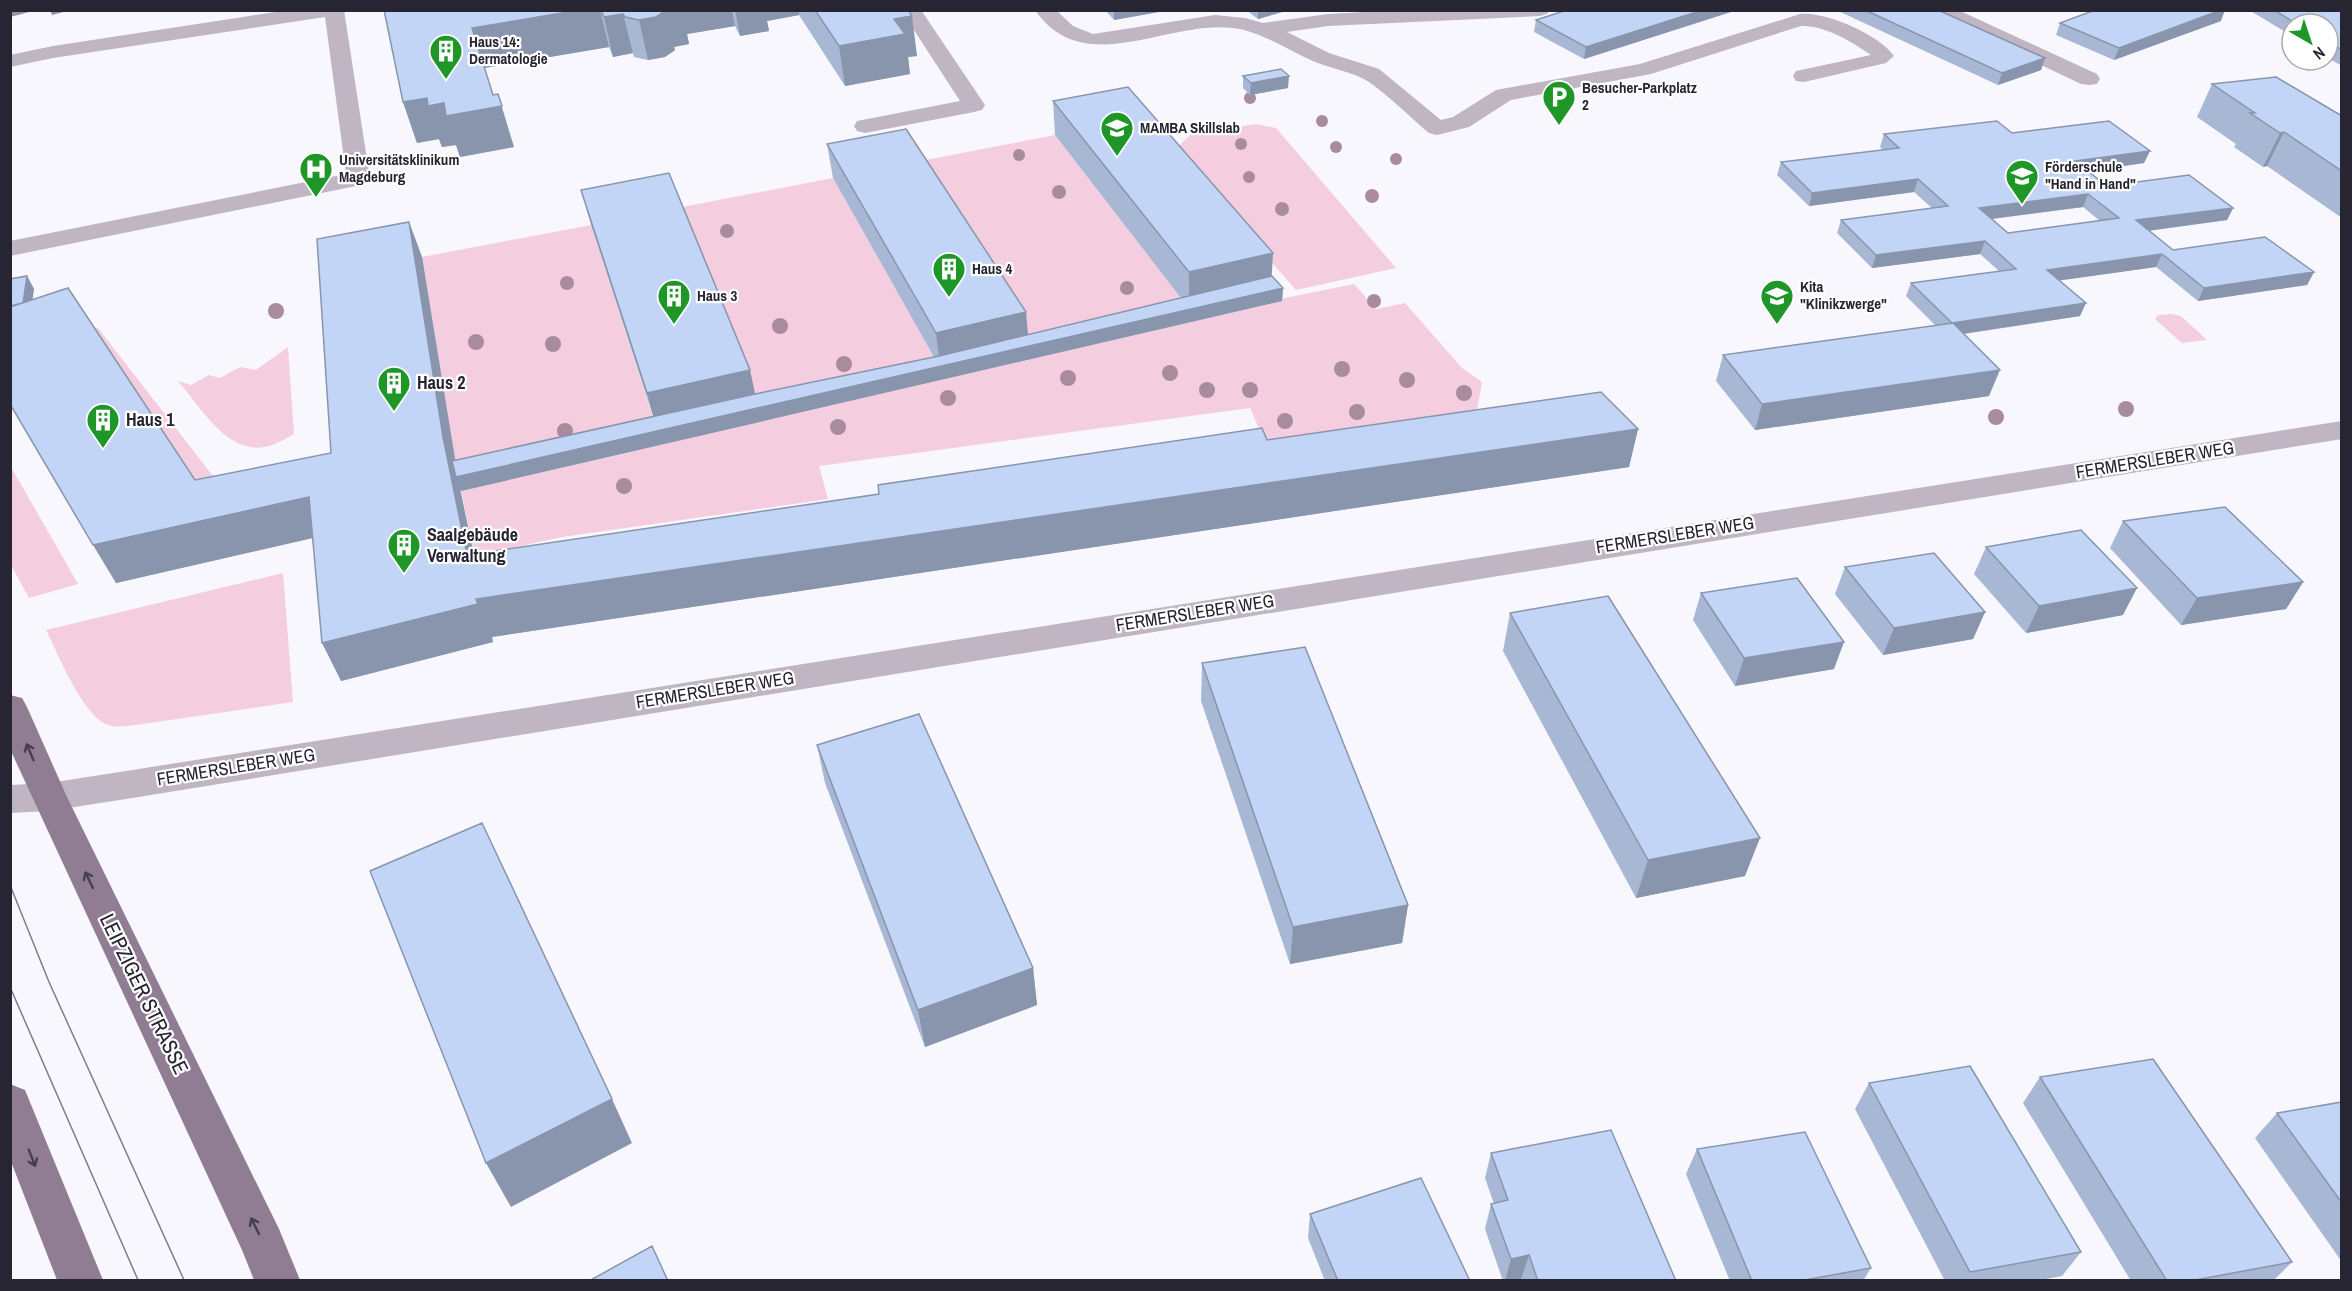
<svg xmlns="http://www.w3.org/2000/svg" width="2352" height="1291" viewBox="0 0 2352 1291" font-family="'Archivo Narrow',sans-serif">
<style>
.green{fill:#f4cdde}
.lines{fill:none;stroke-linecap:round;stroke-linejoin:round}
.minor{fill:#c0b5c2;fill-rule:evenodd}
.major{fill:#907d94;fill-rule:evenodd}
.tram{stroke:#7f7d88;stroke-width:1.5}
.tree{fill:#a88c9d}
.wall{fill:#a7b7d4;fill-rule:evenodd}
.shaded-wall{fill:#8895ac}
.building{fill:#c2d5f6;stroke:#8895ac;stroke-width:1.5;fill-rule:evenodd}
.oneway{stroke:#463f4f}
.labels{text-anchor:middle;stroke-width:4.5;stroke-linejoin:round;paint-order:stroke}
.far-poi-label{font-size:15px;font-weight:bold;fill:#272532;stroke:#fff;text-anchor:start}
.poi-label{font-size:18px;font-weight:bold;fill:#272532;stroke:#fff;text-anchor:start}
.street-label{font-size:18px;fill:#272532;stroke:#fff}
.near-street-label{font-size:21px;fill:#272532;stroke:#fff}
</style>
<rect width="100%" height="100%" fill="#f8f7fe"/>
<!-- green -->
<path class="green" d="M1256,124L1276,128L1396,268L1296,290L1174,151L1190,135Z
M1055,135L1189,308L1029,348L910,163Z
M833,178L941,369L758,407L677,208Z
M591,225L657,430L457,474L422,257Z
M1354,284L1376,309L1405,303L1462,368L1482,382L1476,415L1267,446L1250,408L819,466L828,499L562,537L475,556L461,491L1282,301L1280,299Z
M2171,314L2181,316L2207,340L2182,343L2155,319L2158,315Z
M87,324L98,328L213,476L245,483L214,518Z
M288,347L294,434C287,438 280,442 272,445C229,460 202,408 178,381L191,385L209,375L220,378L240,367L256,370Z
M10,467H11L78,584L29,598L11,565Z
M283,573L293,702L136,725C127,726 117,728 108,725C83,716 58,654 46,630Z"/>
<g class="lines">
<!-- minor -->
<path class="minor" d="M288,10H344L370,179L366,184L10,256V241L346,174L325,17L53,58L10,67V55L53,46Z
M901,10H921L985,105L982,110L974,112L865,133L857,131L854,126L857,121L960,101Z
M1035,10H1056L1073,26L1093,34L1215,15L1245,18L1263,23L1328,14L1402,10H1550L1547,14L1540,16L1328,26L1287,32L1329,53L1379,69L1441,120L1453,117L1496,90L1640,64L1800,14C1825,11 1880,35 1894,56L1886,63L1804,82L1796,81L1793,76L1796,71L1871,55C1853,42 1824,25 1801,26L1651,74L1511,100L1469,127L1437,135L1429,133C1412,119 1380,87 1362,78C1347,71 1330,68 1315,62C1291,52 1270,37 1244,30C1175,13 1086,84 1035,10Z
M1931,10H1958L2097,74L2100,79L2097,84L2089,85L2081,84L1934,14Z
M2342,421V439L126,799L49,811L10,813V785L49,783L126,771Z"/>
<!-- major -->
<path class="major" d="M10,695L22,698L27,707L67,797L279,1229L300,1280H254L242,1250L10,749Z
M10,1084L25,1090L103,1280H57L10,1159Z"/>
<!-- tram -->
<path class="tram" d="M10,885L49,982L184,1280
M10,987L138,1280"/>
</g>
<!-- trees -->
<g class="tree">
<circle cx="1250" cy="98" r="6"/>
<circle cx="1322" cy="121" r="6"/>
<circle cx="1241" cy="144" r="6"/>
<circle cx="1336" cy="147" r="6"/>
<circle cx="1019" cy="155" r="6"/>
<circle cx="1396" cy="159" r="6"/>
<circle cx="1249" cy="177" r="6"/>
<circle cx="1059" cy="192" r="7"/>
<circle cx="1372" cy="196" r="7"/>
<circle cx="1282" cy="209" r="7"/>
<circle cx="727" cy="231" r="7"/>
<circle cx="567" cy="283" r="7"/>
<circle cx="1127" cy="288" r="7"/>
<circle cx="1374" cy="301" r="7"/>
<circle cx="276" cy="311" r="8"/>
<circle cx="780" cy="326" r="8"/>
<circle cx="476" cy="342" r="8"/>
<circle cx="553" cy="344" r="8"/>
<circle cx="844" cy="364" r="8"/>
<circle cx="1342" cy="369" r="8"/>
<circle cx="1170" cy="373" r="8"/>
<circle cx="1068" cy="378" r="8"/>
<circle cx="1407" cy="380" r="8"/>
<circle cx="1207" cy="390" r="8"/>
<circle cx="1250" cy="390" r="8"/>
<circle cx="1464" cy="393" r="8"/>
<circle cx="948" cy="398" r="8"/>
<circle cx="2126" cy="409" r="8"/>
<circle cx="1357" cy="412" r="8"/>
<circle cx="1996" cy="417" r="8"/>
<circle cx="1285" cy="421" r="8"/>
<circle cx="838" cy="427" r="8"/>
<circle cx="565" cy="431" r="8"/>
<circle cx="624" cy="486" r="8"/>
</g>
<!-- wall -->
<path class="wall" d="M384,10H908L917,56L908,57L910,74L845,86L799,15L767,21L769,31L740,36L735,26L687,34L689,44L674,47L675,50L665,57L648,60L634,57L633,53L613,57L609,47L485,68L493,95L514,147L460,157L456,145L442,147L439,139L417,143L403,102Z
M1105,10H1170L1114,20Z
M1246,10H1289L1258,19Z
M1567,10H1737L1584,59L1534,32L1536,20Z
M1836,10H1938L2045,58L2041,70L1998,85Z
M2249,10H2342V66L2328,58V24H2292V36Z
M2221,21L2114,60L2056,35L2060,23Z
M1243,76L1288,88L1250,95L1243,88Z
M2212,84L2342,116V218L2267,166L2263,167L2234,147L2236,144L2197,117Z
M1053,101L1272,276L1283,288L1282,301L461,491L460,489L474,554L1267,440L1638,429L1629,467L492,637L493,642L341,681L312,538L116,583L10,279L27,276L34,289L32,300L195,480L331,453L409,222L422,257L455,460L653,416L591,225L581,190L755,394L934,357L833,178L827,144L1028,335L1181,298L1055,135Z
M2012,133L2144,163L2088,171L2107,186L2233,208L2227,220L2149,231L2173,250L2314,272L2307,285L2198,301L2156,267L2060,280L2080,316L1964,334L1989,396L1755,430L1716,381L1723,355L1936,326L1906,296L1911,283L1999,271L1980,254L1872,268L1837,233L1841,220L1932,208L1914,192L1809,206L1777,175L1781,162L1883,150L1880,147L1884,134ZM2083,207L2100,221L2008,233L1992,219Z
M2123,521L2303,582L2286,609L2181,625L2110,548Z
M1986,547L2123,615L2026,633L1974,574Z
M1845,567L1985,612L1973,639L1883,655L1835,594Z
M1701,593L1834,669L1735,686L1693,620Z
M1510,613L1745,876L1636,898L1503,651Z
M1202,663L1408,905L1402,943L1290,964L1201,701Z
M817,745L1033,968L1037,1005L925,1047L825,783Z
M2040,1077L2292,1262L2273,1281H2131L2023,1103Z
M1869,1083L2081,1252L2062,1276L2036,1281H1945L1855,1109Z
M2342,1102V1262L2255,1138L2277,1113Z
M1697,1149L1871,1268L1863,1281H1730L1686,1174Z
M1491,1153L1676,1281H1522L1521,1279L1516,1281H1503L1485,1229L1491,1204H1494L1485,1178Z
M1310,1214L1470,1281H1325L1308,1238Z"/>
<!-- shaded-wall -->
<path class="shaded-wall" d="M10,10H37L10,17Z
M50,10H71L52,15Z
M580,10H600L609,47L484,68L472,28Z
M665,10H732L735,26L687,34L689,44L674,47L675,50L665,57L648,60L639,20Z
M735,10H799V15L767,21L769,31L740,36Z
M1114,10H1170L1114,20Z
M1258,10H1289L1258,19Z
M1703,10H1737L1584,59L1586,47Z
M2221,10H2225L2221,21L2114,60L2119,48Z
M623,14L633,53L613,57L604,17Z
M912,16L917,56L908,57L910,74L845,86L839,46L894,19Z
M2045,58L2041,70L1998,85L2002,73Z
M1289,76L1288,88L1250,95L1251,83Z
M498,94L514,147L460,157L456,145L442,147L439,139L417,143L403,102L427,98L444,103Z
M2284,132L2267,166L2263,167L2280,133Z
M2150,151L2144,163L2070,174L2075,161Z
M1918,179L1914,192L1809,206L1812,193Z
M2088,194L2083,207L1975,221L1979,208Z
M2233,208L2227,220L2130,233L2136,220Z
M409,222L422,257L458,477L940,366L936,333L1026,312L1029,346L1283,288L1282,301L461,491L460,489L482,593L467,555L443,437Z
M1985,241L1980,254L1872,268L1876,255Z
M1273,253L1271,289L1189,308V272Z
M2162,254L2156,267L2042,283L2047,270Z
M2314,272L2307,285L2198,301L2204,288Z
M27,276L34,289L30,317L10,321Z
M2086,303L2080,316L1947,336L1952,323Z
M750,370L758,407L657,430L647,393Z
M2000,370L1989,396L1755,430L1762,404Z
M1638,429L1629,467L492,637L493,642L341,681L322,643L476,599Z
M309,497L326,535L116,583L93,545Z
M2303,582L2286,609L2181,625L2197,598Z
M2137,588L2123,615L2026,633L2039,606Z
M1985,612L1973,639L1883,655L1894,628Z
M1844,642L1834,669L1735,686L1744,658Z
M1760,838L1745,876L1636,898L1648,860Z
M1408,905L1402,943L1290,964L1293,927Z
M1033,968L1037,1005L925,1047L918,1010Z
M612,1099L632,1143L511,1207L486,1163Z
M1529,1255L1521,1279L1516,1281H1505L1511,1259Z"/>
<!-- building -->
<path class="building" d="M384,10H580L472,28L493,95L498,94L502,106L446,116L444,103L428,106L427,98L403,102Z
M601,10H666L656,17L639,20L625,17L623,14L604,17Z
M815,10H908L912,16L894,19L905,34L839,46Z
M1567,10H1703L1586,47L1536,20Z
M1865,10H1938L2045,58L2002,73Z
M2095,10H2221L2119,48L2060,23Z
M2274,10H2342V50L2328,42V24H2297Z
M1281,69L1289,76L1251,83L1243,76Z
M2276,77L2342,116V171L2284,132L2280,133L2250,113H2255L2212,84Z
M1128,87L1273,253L1189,272L1053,101Z
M1997,121L2012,133L2109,121L2150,151L2075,161L2107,186L2189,175L2233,208L2136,220L2173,250L2265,237L2314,272L2204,288L2162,254L2047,270L2086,303L1952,323L1911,283L2016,269L1985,241L1876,255L1841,220L1948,206L1918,179L1812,193L1781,162L1899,148L1884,134ZM2088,194L2119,218L2008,233L1979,208Z
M906,129L1026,312L936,333L827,144Z
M669,173L750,370L647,393L581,190Z
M409,222L443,437L467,555L879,494L878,485L1262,428L1267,440L1601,392L1638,429L476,599L478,604L322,643L309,497L93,545L10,404V307L68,288L195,480L331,453L317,239Z
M27,276L23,303L10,306V279Z
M1272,276L1283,288L456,477L452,461L755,394L939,356Z
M1953,323L2000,370L1762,404L1723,355Z
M2225,507L2303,582L2197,598L2123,521Z
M2081,530L2137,588L2039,606L1986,547Z
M1934,553L1985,612L1894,628L1845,567Z
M1797,578L1844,642L1744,658L1701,593Z
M1608,596L1760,838L1648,860L1510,613Z
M1305,647L1408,905L1293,927L1202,663Z
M919,714L1033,968L918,1010L817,745Z
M482,823L612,1099L486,1163L370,871Z
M2153,1059L2292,1262L2190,1281H2167L2040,1077Z
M1970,1066L2081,1252L1970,1272L1869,1083Z
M2342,1102V1203L2277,1113Z
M1611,1130L1676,1281H1538L1529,1255L1511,1259L1491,1204L1508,1200L1491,1153Z
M1805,1132L1871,1268L1799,1281H1752L1697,1149Z
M1421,1178L1470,1281H1338L1310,1214Z
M652,1246L668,1281H589Z"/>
<!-- one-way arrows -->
<defs><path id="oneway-shaft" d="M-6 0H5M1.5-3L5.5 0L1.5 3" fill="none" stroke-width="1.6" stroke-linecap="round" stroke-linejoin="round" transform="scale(1.5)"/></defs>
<g class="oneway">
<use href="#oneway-shaft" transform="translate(30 752) rotate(-113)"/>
<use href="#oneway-shaft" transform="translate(89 880) rotate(-116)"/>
<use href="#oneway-shaft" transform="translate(32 1158) rotate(69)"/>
<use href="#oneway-shaft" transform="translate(255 1226) rotate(-116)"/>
</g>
<!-- icons -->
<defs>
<symbol id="building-pin" viewBox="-11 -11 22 30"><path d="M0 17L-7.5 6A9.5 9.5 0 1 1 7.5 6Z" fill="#1e9728" stroke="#fff"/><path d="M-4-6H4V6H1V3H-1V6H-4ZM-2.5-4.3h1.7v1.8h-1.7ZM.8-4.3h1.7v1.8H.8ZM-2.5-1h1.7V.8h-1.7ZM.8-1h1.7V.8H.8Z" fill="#fff"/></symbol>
<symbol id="parking-pin" viewBox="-11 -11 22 30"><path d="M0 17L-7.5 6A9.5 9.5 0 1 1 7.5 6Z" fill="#1e9728" stroke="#fff"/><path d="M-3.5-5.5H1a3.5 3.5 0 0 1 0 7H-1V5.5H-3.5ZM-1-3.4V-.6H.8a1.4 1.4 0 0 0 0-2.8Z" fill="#fff"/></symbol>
<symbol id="university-pin" viewBox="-11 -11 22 30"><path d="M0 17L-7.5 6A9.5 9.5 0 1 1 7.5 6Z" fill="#1e9728" stroke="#fff"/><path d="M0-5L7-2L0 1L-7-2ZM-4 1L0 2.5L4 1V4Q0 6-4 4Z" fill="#fff"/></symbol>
<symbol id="hospital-pin" viewBox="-11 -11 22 30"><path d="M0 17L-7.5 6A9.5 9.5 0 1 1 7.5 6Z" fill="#1e9728" stroke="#fff"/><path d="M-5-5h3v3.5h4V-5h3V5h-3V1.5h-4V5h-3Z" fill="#fff"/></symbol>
<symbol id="school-pin" viewBox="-11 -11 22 30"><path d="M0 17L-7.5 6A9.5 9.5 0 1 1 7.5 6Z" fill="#1e9728" stroke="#fff"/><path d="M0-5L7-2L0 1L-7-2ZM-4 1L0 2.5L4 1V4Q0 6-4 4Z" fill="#fff"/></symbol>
</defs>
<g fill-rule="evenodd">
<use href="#building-pin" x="427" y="32" width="38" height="52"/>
<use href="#parking-pin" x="1540" y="78" width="38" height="52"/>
<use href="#university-pin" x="1098" y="109" width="38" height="52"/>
<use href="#hospital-pin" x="297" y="150" width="38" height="52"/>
<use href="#school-pin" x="2003" y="157" width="38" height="52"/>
<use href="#building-pin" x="930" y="250" width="38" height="52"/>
<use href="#building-pin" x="655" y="277" width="38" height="52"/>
<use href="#school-pin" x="1758" y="277" width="38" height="52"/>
<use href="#building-pin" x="375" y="364" width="38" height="52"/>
<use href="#building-pin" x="84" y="401" width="38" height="52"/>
<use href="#building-pin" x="385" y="526" width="38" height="52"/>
</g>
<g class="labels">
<!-- far-poi labels -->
<g class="far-poi-label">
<text x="469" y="47">Haus 14:<tspan x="469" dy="17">Dermatologie</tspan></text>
<text x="1582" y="93">Besucher-Parkplatz<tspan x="1582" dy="17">2</tspan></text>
<text x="1140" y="133">MAMBA Skillslab</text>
<text x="339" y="165">Universitätsklinikum<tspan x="339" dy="17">Magdeburg</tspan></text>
<text x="2045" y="172">Förderschule<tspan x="2045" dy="17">"Hand in Hand"</tspan></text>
<text x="972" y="274">Haus 4</text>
<text x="1800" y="292">Kita<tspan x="1800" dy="17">"Klinikzwerge"</tspan></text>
<text x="697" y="301">Haus 3</text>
</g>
<!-- poi labels -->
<g class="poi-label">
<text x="417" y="389">Haus 2</text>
<text x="126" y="426">Haus 1</text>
<text x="427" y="541">Saalgebäude<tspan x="427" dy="21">Verwaltung</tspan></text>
</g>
<!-- street labels -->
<g class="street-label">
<text transform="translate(2155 460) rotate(-9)" y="6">FERMERSLEBER WEG</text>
<text transform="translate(1675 535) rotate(-9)" y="6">FERMERSLEBER WEG</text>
<text transform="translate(1195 613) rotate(-9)" y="6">FERMERSLEBER WEG</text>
<text transform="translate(715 690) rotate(-9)" y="6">FERMERSLEBER WEG</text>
<text transform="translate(236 767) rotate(-9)" y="6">FERMERSLEBER WEG</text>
</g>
<!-- near-street labels -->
<g class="near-street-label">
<text transform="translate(144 994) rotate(64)" y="7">LEIPZIGER STRASSE</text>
</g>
</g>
<!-- border -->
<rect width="2352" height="1291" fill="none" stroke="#272532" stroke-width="24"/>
<!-- north arrow -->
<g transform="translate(2310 42) rotate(141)"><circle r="28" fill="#ffffff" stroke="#a9a8ad" stroke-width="1.5"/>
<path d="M0-4.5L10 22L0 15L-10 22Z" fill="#1e9728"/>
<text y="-9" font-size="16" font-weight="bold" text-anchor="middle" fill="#272532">N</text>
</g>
</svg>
